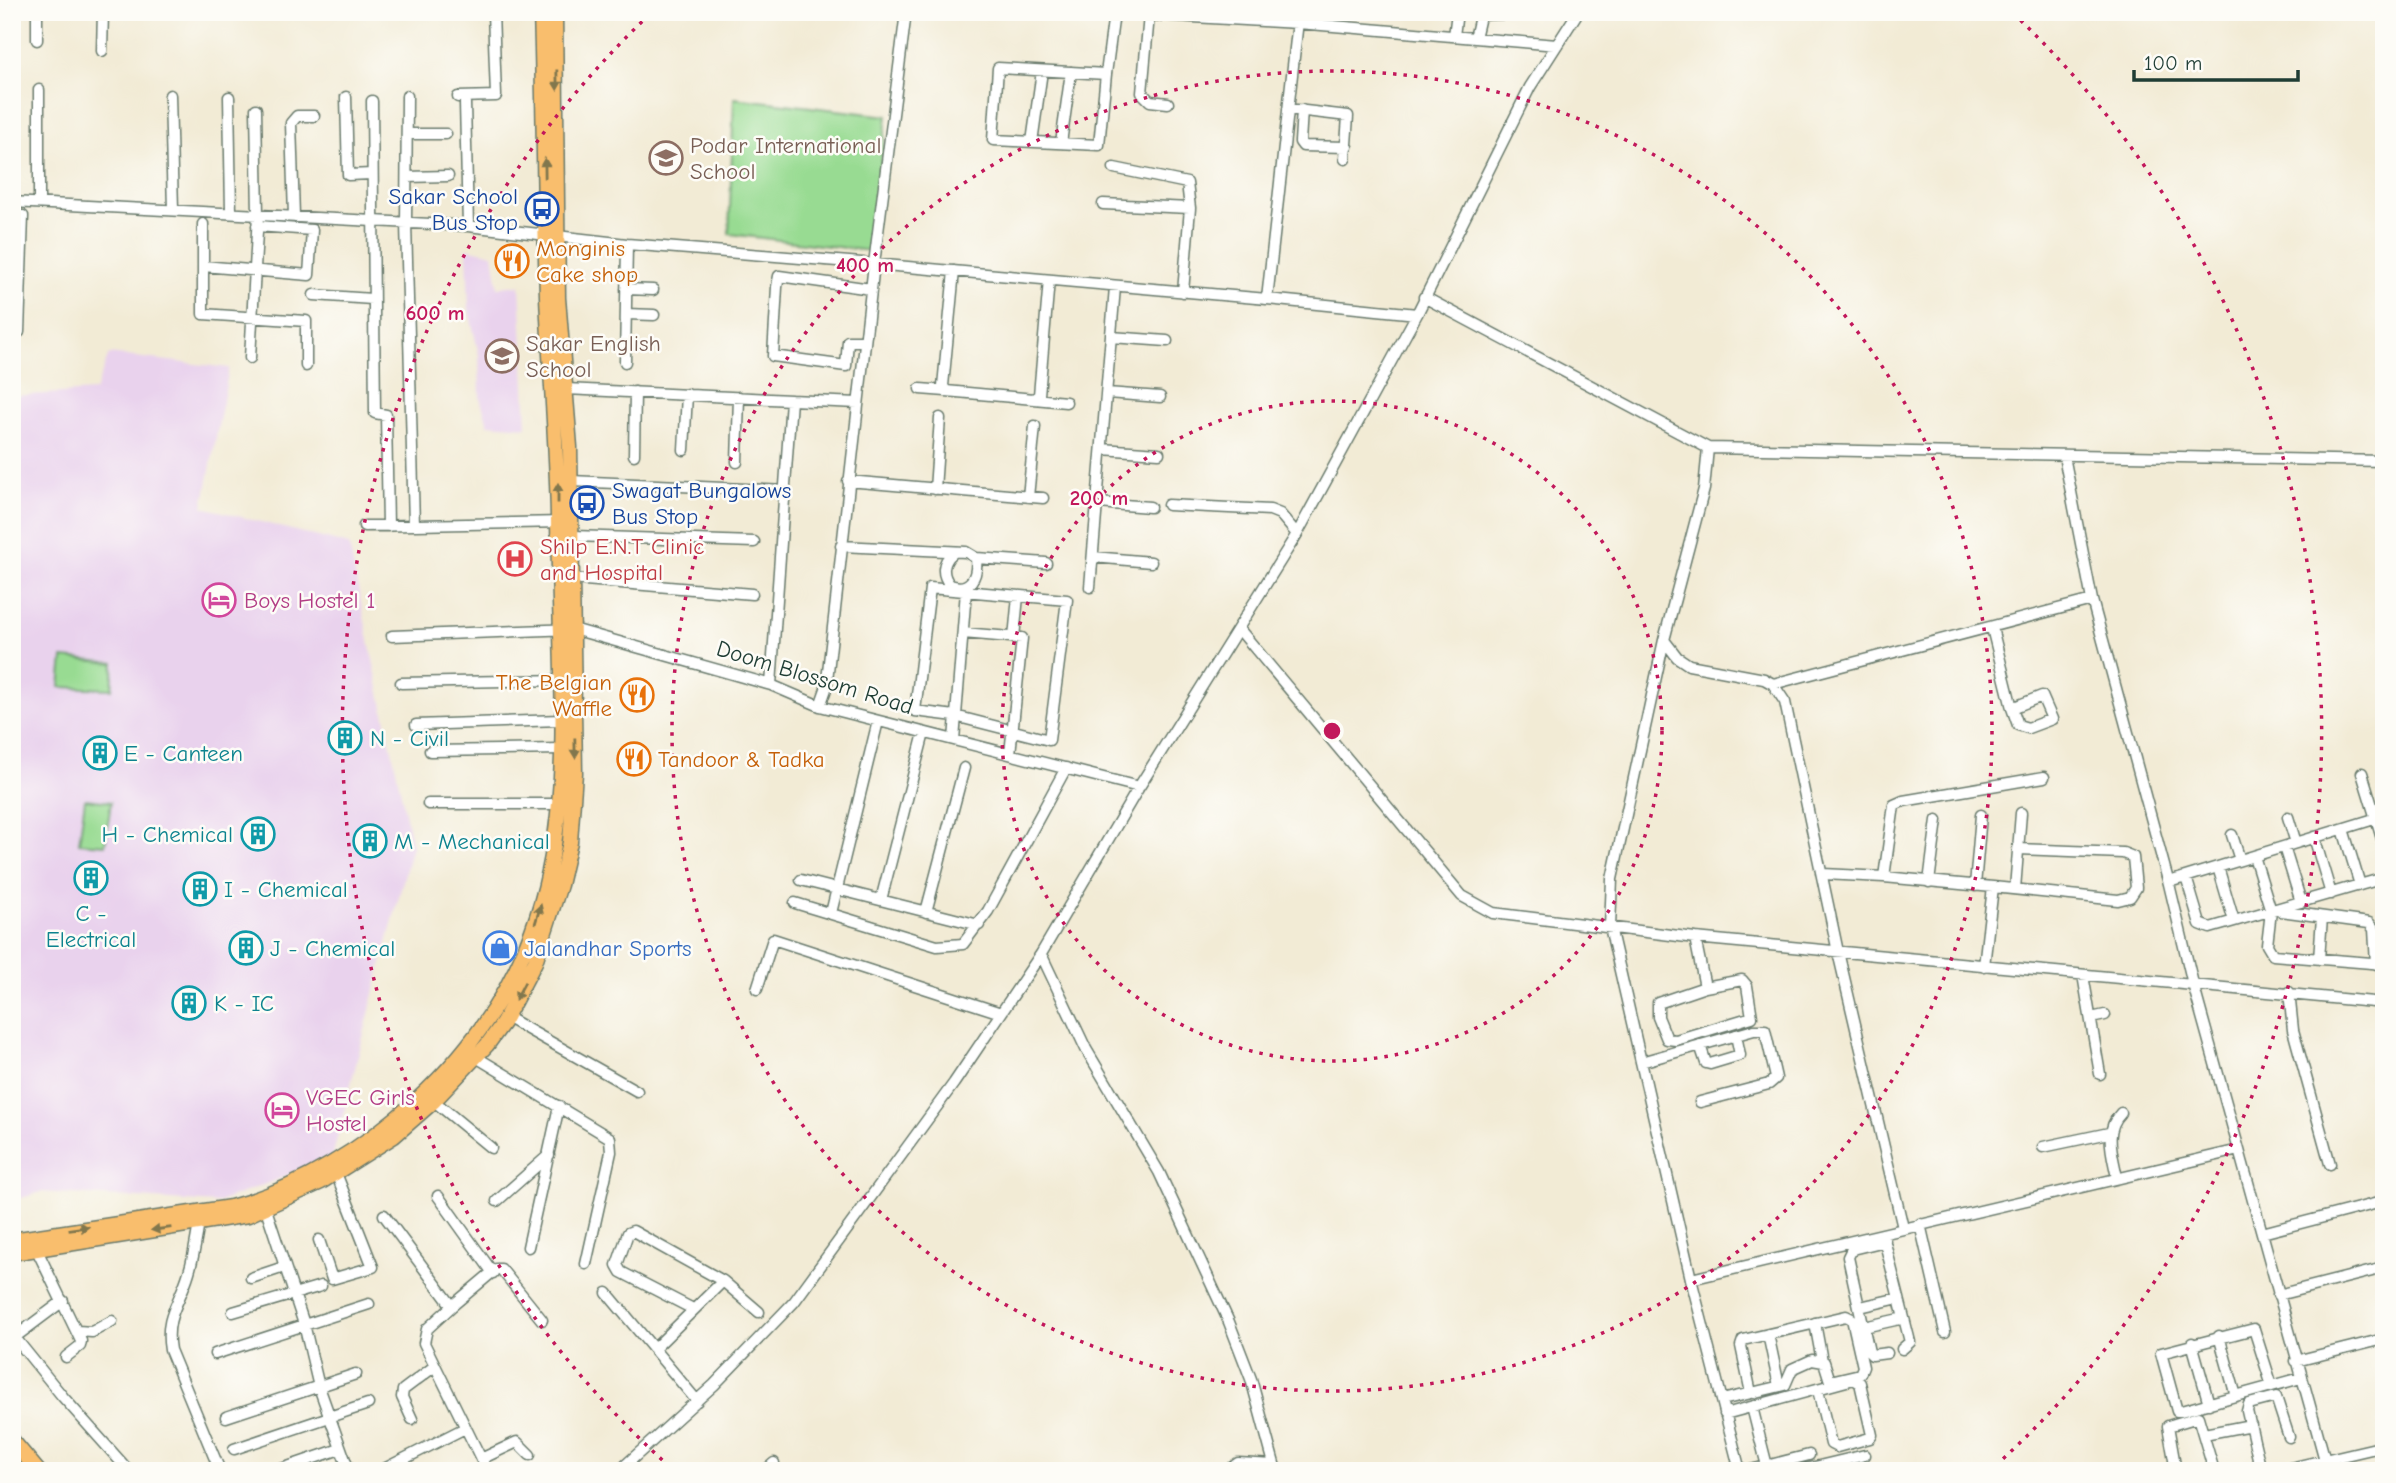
<svg xmlns="http://www.w3.org/2000/svg" width="2396" height="1483" viewBox="0 0 2396 1483" font-family="'Comic Neue',sans-serif">
<style>
.built{fill:#e9d2ed}
.green{fill:#98db92;stroke:#5c8c63;stroke-width:2}
.lines{fill:none;stroke-linecap:round;stroke-linejoin:round}
.minor-casing{stroke:#697a6c;stroke-width:13}
.major-casing{stroke:#697a6c;stroke-width:17}
.minor{stroke:#fff;stroke-width:10}
.major{stroke:#f9be6d;stroke-width:14}
.oneway{fill:#81774e}
.ring{fill:none;stroke:#c2185b;stroke-width:3.5;stroke-dasharray:3.5 7}
.labels{text-anchor:middle;stroke-width:5;stroke-linejoin:round;paint-order:stroke}
.education-label{font-size:23px;fill:#785e54;stroke:#fdfcf7;text-anchor:start}
.transit-label{font-size:23px;fill:#164399;stroke:#fdfcf7;text-anchor:end}
.food-label{font-size:23px;fill:#c56008;stroke:#fdfcf7;text-anchor:start}
.health-label{font-size:23px;fill:#be3a42;stroke:#fdfcf7;text-anchor:start}
.hotel-label{font-size:23px;fill:#b23c85;stroke:#fdfcf7;text-anchor:start}
.street-label{font-size:23px;fill:#1f3d34;stroke:#fdfcf7}
.culture-label{font-size:23px;fill:#0d838f;stroke:#fdfcf7;text-anchor:start}
.shop-label{font-size:23px;fill:#366cbe;stroke:#fdfcf7;text-anchor:start}
.centre{fill:#c2185b;stroke:#fdfcf7;stroke-width:3.5}
.ring-label{font-size:21px;text-anchor:middle;font-weight:bold;fill:#c2185b;stroke:#fdfcf7;stroke-width:5;stroke-linejoin:round;paint-order:stroke}
</style>
<rect width="100%" height="100%" fill="#fdfcf7"/>
<filter id="ink" filterUnits="userSpaceOnUse"><feTurbulence type="fractalNoise" baseFrequency=".0143" numOctaves="2"/><feDisplacementMap in="SourceGraphic" scale="14" xChannelSelector="R" yChannelSelector="G"/><feConvolveMatrix kernelMatrix="1 2 1 2 8 2 1 2 1" color-interpolation-filters="sRGB"/></filter>
<filter id="wash" filterUnits="userSpaceOnUse"><feTurbulence type="fractalNoise" baseFrequency=".00686" numOctaves="4" result="noise"/><feDisplacementMap in="SourceGraphic" scale="28" xChannelSelector="R" yChannelSelector="G"/><feGaussianBlur stdDeviation="1.57" result="paint"/><feColorMatrix in="noise" values="0 0 0 0 0 0 0 0 0 0 0 0 0 0 0 0 0 1.4 0 .05"/><feComposite in="paint" operator="in"/></filter>
<g filter="url(#wash)">
<rect width="100%" height="100%" fill="#f2ebd5"/>
<!-- built -->
<path class="built" d="M467,248L493,254L498,287L520,285L527,427L488,424L480,398L479,355L469,311Z
M109,354L229,368L203,507L349,545L412,846L332,1158L217,1203L41,1192L12,1201V396L95,391Z"/>
<!-- green -->
<path class="green" d="M734,98L887,116L870,251L729,234Z
M63,658L114,663L112,689L60,687Z
M85,799L111,802L105,845L79,843Z"/>
</g>
<g filter="url(#ink)">
<g class="lines">
<defs>
<path id="minor" d="M37,12V40
M1106,12L1298,23L1557,45
M1149,15L1142,93L1150,101L1168,103
M1480,15L1543,12
M1454,36L1457,12
M1475,38L1481,12
M102,51L103,12
M1106,74L1099,145L993,140L998,68L1106,74L1114,13
M170,95L173,210
M407,96L406,223L414,525
M229,97L231,212
M346,97L348,175L372,174
M458,97L496,96L493,12
M372,101L375,413L386,415L388,526
M465,103L468,226
M1288,109L1348,116L1345,159
M1302,110L1300,142L1303,146L1347,147
M407,134H446
M1032,142L1042,71
M1061,143L1071,72
M1114,168L1187,183L1190,208L1183,292
M407,177L448,176
M12,202L468,226L627,244L874,264L906,12
M39,203V90
M1103,204L1190,208
M12,216H23L19,332L12,331
M294,216L291,123L297,116H314
M203,224V314L306,321V366
M203,266L309,275L312,230L257,226
M954,271L943,386L946,391L1034,399L1039,395L1049,280
M626,289L653,290
M314,295L372,299
M1424,297L1708,448L1704,489L1664,640L1677,657L1689,665L1764,679L1773,684L1785,702L1838,952L1903,1228
M1267,299L1417,314
M626,314L654,315
M1111,337L1167,341
M865,341H848L846,366L773,356L777,287L779,276L871,289
M250,358L258,214L256,109
M625,362L627,244
M566,389L791,400
M920,389L946,391
M1107,393L1160,397
M1034,399L1066,402
M1708,448L2384,461
M1102,449L1159,453
M684,450L687,394
M634,455L635,392
M2064,456L2092,600
M737,462L739,397
M571,481L786,491
M848,481L1043,498
M935,489L940,418
M1028,497L1035,426
M1098,503L1150,507
M1168,505L1270,510L1280,514L1297,534
M364,526L565,522
M573,536L754,542
M841,546L966,552L976,558L1046,563
M953,553C942,562 941,574 950,585C970,592 978,577 976,558
M1093,557L1151,562
M573,579L752,594
M1090,587L1115,287
M930,588L1067,600L1049,740L955,716L915,711Z
M1992,628L2012,708L2018,725L2028,728L2052,719L2042,696L2012,708
M1239,629L1462,896L1493,913L1695,938L2384,1003
M963,633L1022,638L1010,754
M392,636L573,629L771,685L820,706L1139,787
M1014,638L1018,596
M1664,640L1612,879L1610,927L1691,1279L1740,1471
M401,683L561,680
M1773,684L2092,600L2169,884L2193,984L2328,1471
M771,685L791,400L858,403
M820,706L826,689L874,264L1267,299L1299,12
M416,725L561,720
M954,740L966,591
M430,751L562,749
M2362,773L2384,845
M428,804H560
M2288,817L2296,843
M2343,829L2360,885
M2232,835L2240,860
M2314,837L2331,894
M2284,847L2301,902
M2254,856L2271,911L2267,945L2273,955L2384,964
M2218,867L2234,921
M1823,874L1884,877
M2186,877L2200,924L2210,928L2384,878
M801,880L979,925
M1929,882L1937,820
M2169,882L2384,816
M1975,886L1981,815
M1993,887L1884,877L1894,805L1903,801L2044,777
M2015,889L2021,813
M881,900L924,733
M795,903L937,946L963,944L988,911L1066,768
M2281,911L2369,923L2374,929L2376,964
M926,912L964,768
M831,913L878,721
M1695,938L1705,987L1742,980L1747,986L1752,1017L1676,1040L1667,1039L1658,1017V1003L1705,987
M1041,954L1086,1049L1159,1172L1229,1322L1251,1379L1276,1471
M2319,959L2322,917
M1984,966L1993,887L2118,900L2130,897L2136,888L2133,857L2123,853L2019,849
M2083,975L2100,1074
M757,989L773,939L1001,1013
M2289,992L2293,1030L2330,1164
M506,1017L637,1091
M2091,1018L2105,1015
M1700,1045L1706,1063L1710,1064L1740,1055L1736,1035
M476,1057L610,1138L611,1152L586,1264
M1641,1062L1754,1030H1765L1776,1078L1769,1084L1700,1102
M434,1101L491,1148
M2043,1147L2109,1133
M2117,1178C2113,1155 2103,1131 2121,1113
M438,1196L493,1273
M497,1201L549,1155
M266,1209L304,1324L319,1387L349,1471
M384,1215L452,1306L427,1329L424,1343L487,1471
M199,1223C196,1240 194,1256 189,1272C180,1303 164,1316 170,1350L220,1471
M1920,1224L1945,1332
M2262,1233L2378,1203
M1883,1235L1910,1342L1902,1349
M319,1240L332,1279L373,1267L336,1173
M1885,1241L1852,1249L1848,1257L1869,1352L1872,1355L1887,1353
M528,1247L559,1106
M36,1248L81,1341L80,1346L66,1357
M251,1278L284,1267
M1691,1279L2239,1150
M607,1293L697,1401
M2278,1295L2384,1268
M452,1306L496,1269H501L542,1320
M1860,1307L1899,1298
M691,1308L621,1272L617,1265L628,1233L633,1231L723,1281
M233,1312L321,1286
M1815,1323L1822,1361
M1864,1327L1904,1318
M78,1331L92,1332L112,1321
M12,1334L63,1397L129,1471
M1768,1334L1779,1386
M2219,1336L2236,1396
M15,1337L63,1301
M2192,1343L2209,1404
M654,1349L723,1281L759,1312
M215,1354L369,1304
M2296,1361L2384,1339
M2272,1386L2254,1329L2161,1353L2177,1411H2181C2221,1400 2261,1389 2301,1378
M1722,1400C1743,1395 1764,1390 1785,1385L1792,1369L1812,1360L1824,1362L1830,1381L1860,1374L1863,1367L1852,1319L1846,1316L1743,1340L1741,1346L1751,1393
M1752,1407L1767,1466
M1725,1414L1854,1379L1860,1383L1872,1435L1870,1438L1837,1447L1831,1444L1818,1390
M226,1417L356,1374
M412,1419L402,1397L403,1390L435,1366
M2204,1434L2251,1425
M234,1449L368,1404
M481,1459L517,1442L530,1455
M276,1471L340,1449
M380,1471L465,1428
M619,1471L714,1385L794,1302L954,1083L1041,954L1139,787L1297,534L1417,314L1530,87L1578,12
M765,1471L774,1463
M1227,1471L1238,1463L1274,1465
M1747,1471L1809,1455
M1798,1471L1865,1455
M2176,1471L2168,1426L2198,1417L2214,1471
M2261,1471L2247,1411L2249,1404L2276,1397L2289,1437
M2278,1471L2384,1446"/>
<path id="major" d="M12,1240L231,1207C299,1189 366,1147 417,1100C598,933 560,740 558,519C557,444 550,371 547,296C544,202 544,107 541,12
M12,1253L248,1215L321,1182L394,1136L434,1101L487,1045L503,1023L535,962L560,885L570,842L575,773L570,447L558,298L555,12
M12,1440L38,1471"/>
</defs>
<!-- minor casing -->
<use href="#minor" class="minor-casing"/>
<!-- major casing -->
<use href="#major" class="major-casing"/>
<!-- minor -->
<use href="#minor" class="minor"/>
<!-- major -->
<use href="#major" class="major"/>
</g>
<!-- one-way arrows -->
<defs><path id="oneway-solid" d="M-6-.8H1V-3.2L6.5 0L1 3.2V.8H-6Z" transform="scale(1.75)"/></defs>
<g class="oneway">
<use href="#oneway-solid" transform="translate(557 80) rotate(89)"/>
<use href="#oneway-solid" transform="translate(545 168) rotate(-91)"/>
<use href="#oneway-solid" transform="translate(558 493) rotate(-90)"/>
<use href="#oneway-solid" transform="translate(575 748) rotate(89)"/>
<use href="#oneway-solid" transform="translate(538 914) rotate(-73)"/>
<use href="#oneway-solid" transform="translate(520 991) rotate(118)"/>
<use href="#oneway-solid" transform="translate(79 1228) rotate(-8)"/>
<use href="#oneway-solid" transform="translate(161 1229) rotate(172)"/>
</g>
</g>
<!-- distance rings -->
<g class="ring">
<circle cx="1332" cy="731" r="330"/>
<circle cx="1332" cy="731" r="660"/>
<path d="M670 1467A990 990 0 0 1 651 13M2013 13A990 990 0 0 1 1994 1467"/>
</g>
<!-- icons -->
<defs>
<symbol id="school-ring" viewBox="-11 -11 22 22"><circle r="9.5" fill="#fdfcf7" stroke="#8d6e63" stroke-width="1.5"/><path d="M0-5L7-2L0 1L-7-2ZM-4 1L0 2.5L4 1V4Q0 6-4 4Z" fill="#8d6e63"/></symbol>
<symbol id="bus-ring" viewBox="-11 -11 22 22"><circle r="9.5" fill="#fdfcf7" stroke="#1a4fb4" stroke-width="1.5"/><path d="M-5-6H5V4H4V6H2V4H-2V6H-4V4H-5ZM-3.5-4V0h7V-4ZM-3.5 1.2v1.5H-2V1.2ZM2 1.2v1.5H3.5V1.2Z" fill="#1a4fb4"/></symbol>
<symbol id="restaurant-ring" viewBox="-11 -11 22 22"><circle r="9.5" fill="#fdfcf7" stroke="#e8710a" stroke-width="1.5"/><path d="M-5-6h1v4h1v-4h1v4h1v-4h1v5L-1.5 .5V6h-2V.5L-5-1ZM5-6V6H3V1.5H1.5Q1.5-4 5-6Z" fill="#e8710a"/></symbol>
<symbol id="hospital-ring" viewBox="-11 -11 22 22"><circle r="9.5" fill="#fdfcf7" stroke="#e0444e" stroke-width="1.5"/><path d="M-5-5h3v3.5h4V-5h3V5h-3V1.5h-4V5h-3Z" fill="#e0444e"/></symbol>
<symbol id="hotel-ring" viewBox="-11 -11 22 22"><circle r="9.5" fill="#fdfcf7" stroke="#d1479c" stroke-width="1.5"/><path d="M-6-4.5h1.5V1H6V5H4.5V3h-9V5H-6ZM-4 0a1.8 1.8 0 1 1 3.6 0ZM.5 0V-2.5h3Q6-2.5 6 0Z" fill="#d1479c"/></symbol>
<symbol id="building-ring" viewBox="-11 -11 22 22"><circle r="9.5" fill="#fdfcf7" stroke="#0f9aa8" stroke-width="1.5"/><path d="M-4-6H4V6H1V3H-1V6H-4ZM-2.5-4.3h1.7v1.8h-1.7ZM.8-4.3h1.7v1.8H.8ZM-2.5-1h1.7V.8h-1.7ZM.8-1h1.7V.8H.8Z" fill="#0f9aa8"/></symbol>
<symbol id="shop-ring" viewBox="-11 -11 22 22"><circle r="9.5" fill="#fdfcf7" stroke="#3f7fe0" stroke-width="1.5"/><path d="M-5-2.5h2.3a2.7 3.5 0 0 1 5.4 0H5L5.5 6h-11ZM-1.5-2.5h3a1.5 2.3 0 0 0-3 0Z" fill="#3f7fe0"/></symbol>
</defs>
<g fill-rule="evenodd">
<use href="#school-ring" x="647" y="139" width="38" height="38"/>
<use href="#bus-ring" x="523" y="190" width="38" height="38"/>
<use href="#restaurant-ring" x="493" y="242" width="38" height="38"/>
<use href="#school-ring" x="483" y="337" width="38" height="38"/>
<use href="#bus-ring" x="568" y="484" width="38" height="38"/>
<use href="#hospital-ring" x="496" y="540" width="38" height="38"/>
<use href="#hotel-ring" x="200" y="581" width="38" height="38"/>
<use href="#restaurant-ring" x="618" y="676" width="38" height="38"/>
<use href="#building-ring" x="326" y="719" width="38" height="38"/>
<use href="#building-ring" x="81" y="734" width="38" height="38"/>
<use href="#restaurant-ring" x="615" y="740" width="38" height="38"/>
<use href="#building-ring" x="239" y="815" width="38" height="38"/>
<use href="#building-ring" x="351" y="822" width="38" height="38"/>
<use href="#building-ring" x="72" y="859" width="38" height="38"/>
<use href="#building-ring" x="181" y="870" width="38" height="38"/>
<use href="#building-ring" x="227" y="929" width="38" height="38"/>
<use href="#shop-ring" x="481" y="929" width="38" height="38"/>
<use href="#building-ring" x="170" y="984" width="38" height="38"/>
<use href="#hotel-ring" x="263" y="1091" width="38" height="38"/>
</g>
<g class="labels">
<!-- education labels -->
<g class="education-label">
<text x="690" y="153">Podar International<tspan x="690" dy="26">School</tspan></text>
<text x="526" y="351">Sakar English<tspan x="526" dy="26">School</tspan></text>
</g>
<!-- transit labels -->
<g class="transit-label">
<text x="518" y="204">Sakar School<tspan x="518" dy="26">Bus Stop</tspan></text>
<text x="612" y="498" text-anchor="start">Swagat Bungalows<tspan x="612" dy="26">Bus Stop</tspan></text>
</g>
<!-- food labels -->
<g class="food-label">
<text x="536" y="256">Monginis<tspan x="536" dy="26">Cake shop</tspan></text>
<text x="612" y="690" text-anchor="end">The Belgian<tspan x="612" dy="26">Waffle</tspan></text>
<text x="658" y="767">Tandoor &amp; Tadka</text>
</g>
<!-- health labels -->
<g class="health-label">
<text x="540" y="554">Shilp E.N.T Clinic<tspan x="540" dy="26">and Hospital</tspan></text>
</g>
<!-- hotel labels -->
<g class="hotel-label">
<text x="244" y="608">Boys Hostel 1</text>
<text x="306" y="1105">VGEC Girls<tspan x="306" dy="26">Hostel</tspan></text>
</g>
<!-- street labels -->
<g class="street-label">
<text transform="translate(815 677) rotate(17)" y="8">Doom Blossom Road</text>
</g>
<!-- culture labels -->
<g class="culture-label">
<text x="370" y="746">N - Civil</text>
<text x="124" y="761">E - Canteen</text>
<text x="233" y="842" text-anchor="end">H - Chemical</text>
<text x="394" y="849">M - Mechanical</text>
<text x="224" y="897">I - Chemical</text>
<text x="91" y="921" text-anchor="middle">C -<tspan x="91" dy="26">Electrical</tspan></text>
<text x="270" y="956">J - Chemical</text>
<text x="214" y="1011">K - IC</text>
</g>
<!-- shop labels -->
<g class="shop-label">
<text x="524" y="956">Jalandhar Sports</text>
</g>
</g>
<circle cx="1332" cy="731" r="10" class="centre"/>
<g class="ring-label">
<text x="865" y="272">400 m</text>
<text x="435" y="320">600 m</text>
<text x="1099" y="505">200 m</text>
</g>
<!-- margin -->
<rect width="2396" height="1483" fill="none" stroke="#fdfcf7" stroke-width="42"/>
<!-- scale -->
<path d="M2134 70v10h164v-10" fill="none" stroke="#1f3d34" stroke-width="3.5"/>
<text x="2144" y="70" font-size="21" fill="#1f3d34" stroke="#fdfcf7" stroke-width="5" paint-order="stroke">100 m</text>
</svg>
